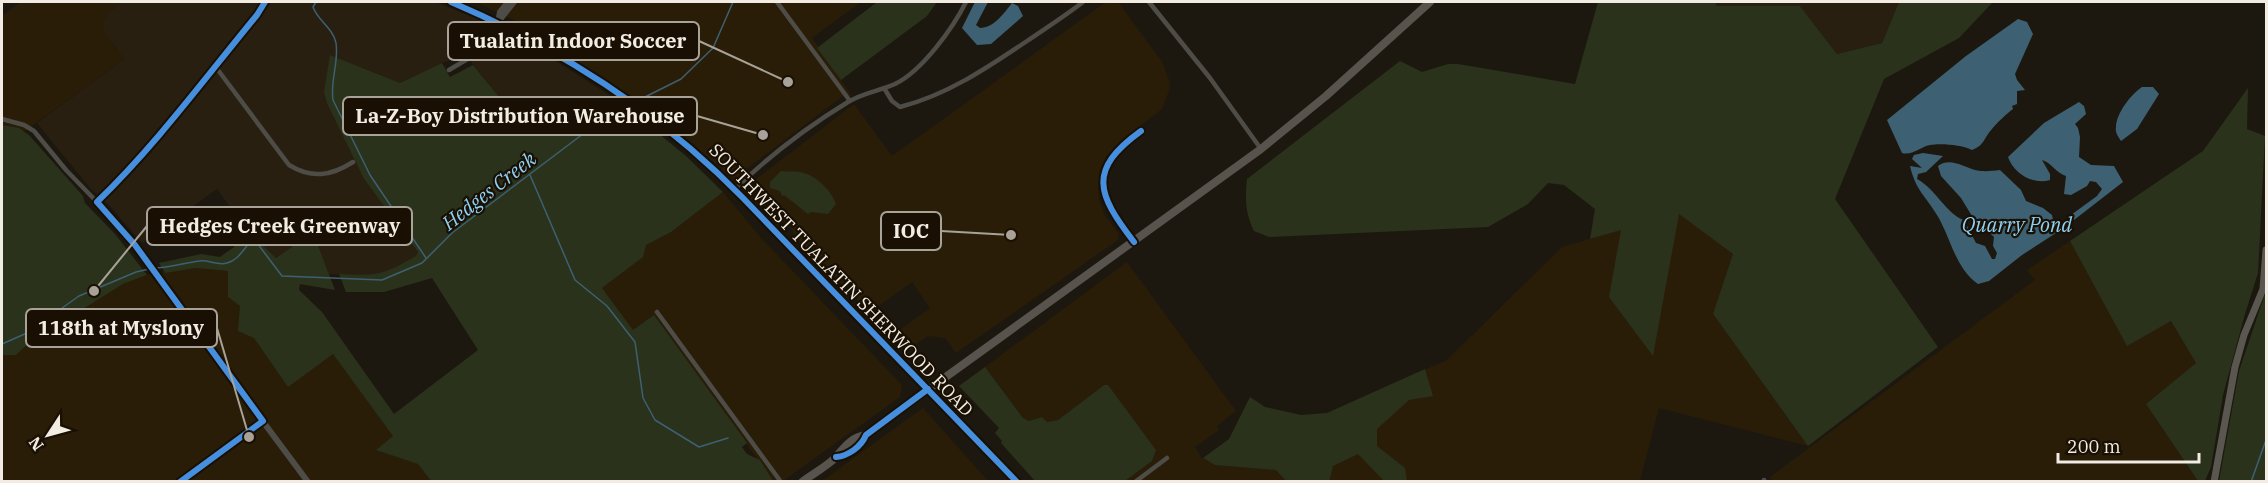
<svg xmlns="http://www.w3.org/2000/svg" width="2268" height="483" viewBox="0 0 2268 483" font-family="'IBM Plex Serif',serif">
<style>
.commercial{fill:#281f11}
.built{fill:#291d08}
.green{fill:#2a321b}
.water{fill:#3d6172}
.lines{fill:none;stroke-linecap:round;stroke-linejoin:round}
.stream{stroke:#3d6172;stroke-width:1.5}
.minor{stroke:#4e4c46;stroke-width:4.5}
.tertiary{stroke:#4e4c46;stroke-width:6}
.secondary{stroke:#5a5750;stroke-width:7}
.primary{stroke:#58544d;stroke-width:8}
.trunk{stroke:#56524b;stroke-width:8}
.cycleway-casing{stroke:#191003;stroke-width:10}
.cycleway{stroke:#468fdf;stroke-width:6}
.labels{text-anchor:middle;stroke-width:4.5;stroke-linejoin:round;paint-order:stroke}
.street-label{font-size:18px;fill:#f3ece2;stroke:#191003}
.water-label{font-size:20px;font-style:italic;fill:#8dd2f6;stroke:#191003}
.leader{fill:none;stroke:#a8a298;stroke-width:2}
.callout-dot{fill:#a8a298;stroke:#191003;stroke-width:2}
.callout{fill:#191003;stroke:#a8a298;stroke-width:2}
.callout-label{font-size:20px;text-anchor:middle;font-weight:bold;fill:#f3ece2}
</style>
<rect width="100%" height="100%" fill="#1d180f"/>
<!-- commercial -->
<path class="commercial" d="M122,2H435L471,16L532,46L620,102L599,118L503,103L466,55L442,63L400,83L330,55L353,154L364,179L418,252L417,256L387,272L373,276L329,274L313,232L276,258L248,231L217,189L142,243L110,206L90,188L37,123L124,59L102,29L103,21L107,14Z
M1716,2H1899L1882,43L1837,54L1800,6H1716Z"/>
<!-- built -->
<path class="built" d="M21,2H122L107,14L102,28L124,59L25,131L2,125V16Z
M475,2H861L812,38L852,96H843L745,170L735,181L681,133L649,108L514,20Z
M1106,2H1118L1162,62L1170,82L1169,91L1162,109L1116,145L1106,157L1100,169L1098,186L1099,200L1105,216L1119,234L1118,240L956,353L945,338L928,336L908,349L894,334L930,308L912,282L870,312L806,248L787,224L754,190L755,180L854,104L892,156Z
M723,192L761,238L902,385L900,397L783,481H773L654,316L633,331L602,288L642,257L645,245L671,232Z
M1679,213L1733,254L1713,314L1808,446L1659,408L1640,481H1304L1365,396L1447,360L1562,247Z
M2070,241L2127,345L2171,320L2196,363L2146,404L2198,481L1773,482L1770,477L2035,280L2027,270Z
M1127,262L1236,411L1217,426L1219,430L1195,447L1202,458L1216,465L1276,470L1286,481H1125L1152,461L1156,450L1104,385L1058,420L1047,422L1042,417L1029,421L1023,418L985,367Z
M196,268L228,271V297L240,306L254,338L288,386L333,354L394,436L376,450L418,464L431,481H2V355H16L29,343L123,284L147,275Z
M923,408L988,481H822Z"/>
<!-- green -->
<path class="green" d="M877,2H937L927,16L841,80L817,48Z
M1598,2H1716V6H1800L1837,54L1882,43L1899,2H1993L1959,38L1884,79L1835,199L1938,347L1808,446L1713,314L1733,254L1679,214L1653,356L1609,297L1621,230L1590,239L1595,209L1564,185L1548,183L1528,204L1488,227L1269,237L1254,231C1245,213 1245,198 1247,179L1400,61L1422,72L1448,64H1458L1575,84Z
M330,55L400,83L442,63L450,77L473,65L504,103L599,118L620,102L686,156L723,192L671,232L646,245L643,257L602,288L633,330L654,315L747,443L742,447L747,454L760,460L773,481H431L418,464L376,450L393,436L333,354L288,387L254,338L238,331L240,306L228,297V271L196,268L165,273L159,263L201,254L220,257L234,247L237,240L248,231L276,258L313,232L335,290L300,284L299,290L322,312L394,414L478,350L432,278L384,292H346L339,274C379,276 382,275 416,256L418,252L364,179L327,103L324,92Z
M2248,88L2247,129L2265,136L2258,273L2245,314L2223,395L2211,467L2205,481H2198L2146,404L2196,363L2171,321L2127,346L2070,241L2203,151Z
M2,125L19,128L29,135L83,196L85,203L115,234L147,275L123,284L99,299L29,343L16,355H2Z
M781,171C787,172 794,171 800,172C816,175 831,190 836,204L828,214L811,212L808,214L784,195L782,196L780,191L770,188V182Z
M2266,291V481H2219L2239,371Z
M985,367L1023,418L1029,421L1042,417L1047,422L1058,420L1104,385H1108L1156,450L1152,461L1125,481H1035L1001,443L1002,441L995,433L999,428L959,386Z
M1425,369L1433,396L1409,400L1377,429V446L1405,468L1407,481H1384L1358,454L1333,466L1329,482L1286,481L1276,470L1215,465L1203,458L1229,439L1250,397L1265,407L1301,415L1327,413Z"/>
<!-- water -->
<path class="water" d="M975,2H988L976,25L980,28C994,28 1004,13 1012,3L1018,6L1023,16L991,44L977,45L962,28Z
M2018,19L2027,22L2033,34L2015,74L2017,80L2025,90L2017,91V104L2012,106L2013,109C2006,114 1997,123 1992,129C1983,139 1985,145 1972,150C1963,145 1941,143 1930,145C1920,147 1912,156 1902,153L1887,120L1966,56Z
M2142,87H2153L2159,94L2137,129L2121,141C2118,136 2115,133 2116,127C2116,114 2131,94 2142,87Z
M2079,102L2084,106L2086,114L2075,124L2078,128L2080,137L2079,157L2091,165L2114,166L2123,182L2074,220L2071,215L2097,196L2102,189L2096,182L2090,181L2087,186L2071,195L2064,194L2066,176C2056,173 2051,162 2042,160L2050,174V180C2033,185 2014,174 2008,157L2044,123Z
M1923,153L1943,156L1926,172L1918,174L1917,179C1936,189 1946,214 1964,220L1976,243L1985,246L1992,259H1995L1997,253L1993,246L1994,237L1972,216L1961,198L1941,176L1938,166C1950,157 1963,167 1975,170C1983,172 1992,171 2000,170L2021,190L2026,201L2043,208L2052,215L2056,233L2022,255L1989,281L1978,284C1955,268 1951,238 1937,215C1925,195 1916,191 1910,166L1922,168L1912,159L1914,155Z"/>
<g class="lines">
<!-- stream -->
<path class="stream" d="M316,2L313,7C318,21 333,28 336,43C339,62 330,81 333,100L370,175L426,258
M637,101L681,79L713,48L733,2
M530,175L575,280L607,306L635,342L643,398L655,420L699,447L728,438
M154,268C169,268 184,263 199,261C208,259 217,266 227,263C240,260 245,245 254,239L282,276L382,280L422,263L452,233L604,118L628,105
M2,344L27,333L79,296L136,272L149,269
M2251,482L2266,440"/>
<!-- minor -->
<path class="minor" d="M777,2L850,101
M1149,2L1210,78L1261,149
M215,66L289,165C312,179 331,176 353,162
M449,70L481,51L497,23
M884,88L892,101L900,107C947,95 987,68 1027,41C1046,28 1065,16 1083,2
M2,119L24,125L34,131L66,170L97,202
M735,189C769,156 807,127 848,102C863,93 879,91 895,84C922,71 953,28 966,2
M1134,242C1097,194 1087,170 1141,131
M657,312L781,482
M1764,480L1765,482
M1135,482L1167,458"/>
<!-- tertiary -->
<path class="tertiary" d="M265,2L257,15C205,78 156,145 97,202L135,245L197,333L308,482
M498,22L514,2
M498,22L500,12L508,2
M180,482L263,421"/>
<!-- secondary -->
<path class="secondary" d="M2214,482L2235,367L2244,335L2263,289L2266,250"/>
<!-- primary -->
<path class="primary" d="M836,457C848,456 861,447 866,435L918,397L1261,149L1326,96L1430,2
M802,482C812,474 826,467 835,458C844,448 851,437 866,435"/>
<!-- trunk -->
<path class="trunk" d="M451,2C559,48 659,112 742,197L1017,482"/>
<defs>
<path id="cycleway" d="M451,2C559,48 659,112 742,197L1017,482
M1134,242C1097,194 1087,170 1141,131
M836,457C848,456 861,447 866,435L928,389
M180,482L263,421L135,245L97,202C156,145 205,78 257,15L265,2"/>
</defs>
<!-- cycleway casing -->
<use href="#cycleway" class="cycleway-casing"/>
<!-- cycleway -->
<use href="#cycleway" class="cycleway"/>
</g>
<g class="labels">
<!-- street labels -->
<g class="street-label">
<text transform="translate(841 280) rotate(46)" y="6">SOUTHWEST TUALATIN SHERWOOD ROAD</text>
</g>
<!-- water labels -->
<g class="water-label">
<text transform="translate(489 191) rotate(-38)" y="7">Hedges Creek</text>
<text x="2017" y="232">Quarry Pond</text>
</g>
</g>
<!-- callouts -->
<path class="leader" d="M788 82L699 41M763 135L697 116M94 291L147 226M1011 235L941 231M249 437L217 328"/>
<g class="callout-dot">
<circle cx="788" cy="82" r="6"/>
<circle cx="763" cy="135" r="6"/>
<circle cx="94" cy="291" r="6"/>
<circle cx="1011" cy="235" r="6"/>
<circle cx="249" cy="437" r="6"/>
</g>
<g class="callout">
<rect x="448" y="22" width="251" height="38" rx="6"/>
<rect x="343" y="97" width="354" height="38" rx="6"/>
<rect x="147" y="207" width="265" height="38" rx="6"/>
<rect x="881" y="212" width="60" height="38" rx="6"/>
<rect x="26" y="309" width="191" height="38" rx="6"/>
</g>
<g class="callout-label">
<text x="573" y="48">Tualatin Indoor Soccer</text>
<text x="520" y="123">La-Z-Boy Distribution Warehouse</text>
<text x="280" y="233">Hedges Creek Greenway</text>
<text x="911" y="238">IOC</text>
<text x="121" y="335">118th at Myslony</text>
</g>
<!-- border -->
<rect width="2268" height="483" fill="none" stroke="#f3ece2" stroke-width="6"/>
<!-- north arrow -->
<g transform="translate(48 435) rotate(234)" stroke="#191003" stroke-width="4.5" paint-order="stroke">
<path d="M0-4.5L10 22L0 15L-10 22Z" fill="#f3ece2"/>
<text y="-9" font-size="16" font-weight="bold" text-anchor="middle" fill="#f3ece2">N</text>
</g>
<!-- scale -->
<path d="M2058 453v9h141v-9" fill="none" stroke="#f3ece2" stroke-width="3"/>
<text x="2067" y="453" font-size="18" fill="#f3ece2" stroke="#191003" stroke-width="4.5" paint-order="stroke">200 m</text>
</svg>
